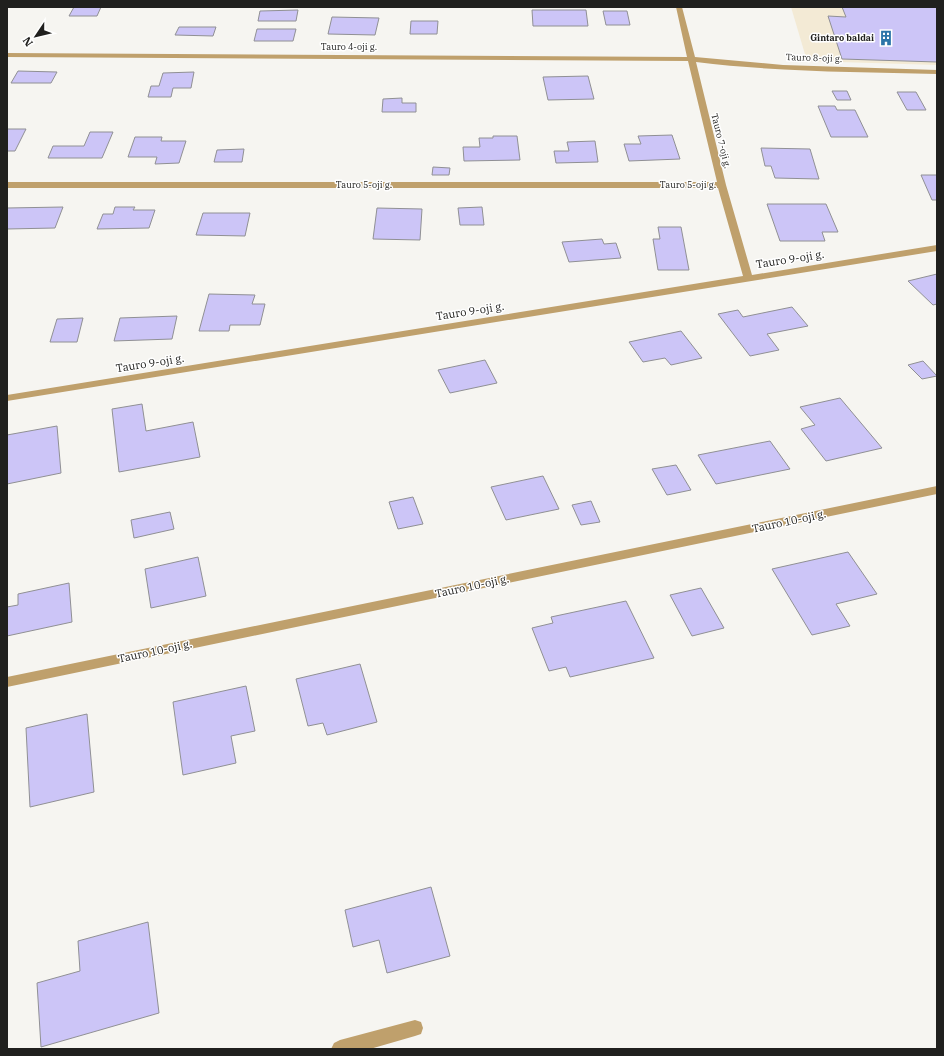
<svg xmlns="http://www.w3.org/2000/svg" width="944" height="1056" viewBox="0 0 944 1056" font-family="'IBM Plex Serif',serif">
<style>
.industrial{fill:#f3ead5}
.building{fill:#ccc5f7;stroke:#909094}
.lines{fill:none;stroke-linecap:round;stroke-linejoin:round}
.street{fill:#bfa06c;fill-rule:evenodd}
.labels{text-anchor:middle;stroke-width:3;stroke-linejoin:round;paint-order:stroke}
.far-poi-label{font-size:9px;font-weight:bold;fill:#20201e;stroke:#fff;text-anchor:end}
.far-street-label{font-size:9px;fill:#20201e;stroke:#fff}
.street-label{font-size:11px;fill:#20201e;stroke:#fff}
</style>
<rect width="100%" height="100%" fill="#f6f5f1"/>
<!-- industrial -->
<path class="industrial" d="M791,7H937V65L807,61Z"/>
<!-- building -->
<path class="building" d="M74,7H101L97,16H69Z
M842,7H937V62L842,59L828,16L846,17Z
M298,10L296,21H258L260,11Z
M532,10H586L588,26H533Z
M603,11H627L630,25H606Z
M332,17L379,18L375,35L328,34Z
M411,21H438L437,34H410Z
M179,27H216L213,36L175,35Z
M257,29H296L293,41H254Z
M18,71L57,72L51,83H11Z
M194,72L191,88H173L171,97H148L151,86H159L163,73Z
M588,76L594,99L548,100L543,77Z
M832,91H847L851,100H837Z
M897,92H916L926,110H907Z
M402,98V103H416V112H382L383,99Z
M818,106H835L837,110H855L868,137H831Z
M7,129H26L15,151H7Z
M90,132H113L102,158H48L53,146H84Z
M672,135L680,159L629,161L624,144H641L638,136Z
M493,136H517L520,160L464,161L463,147H480L479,138H493Z
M135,137H162L161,141H186L179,163L155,164L157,157H128Z
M595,141L598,162L556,163L554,151H569L567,142Z
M761,148L810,149L819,179L775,178L771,166H765Z
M244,149L242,162H214L217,150Z
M433,167L450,168L449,175H432Z
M921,175H937V200H932Z
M767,204H826L838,232H822L825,241H780Z
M63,207L55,228L7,229V208Z
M115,207H135L133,210H155L149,228L97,229L103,214H113Z
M482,207L484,225H460L458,208Z
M377,208L422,209L420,240L373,239Z
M203,213H250L245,236L196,235Z
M658,227H681L689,270H658L653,239H660Z
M602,239L604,244L616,243L621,258L569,262L562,242Z
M937,274V304L933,305L908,281Z
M209,294L255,295L252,304H265L260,325H230L229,331H199Z
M792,307L808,326L767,334L779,350L750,356L718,314L738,310L743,317Z
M177,316L172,339L114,341L120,318Z
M83,318L77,342H50L57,319Z
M681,331L702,358L671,365L665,358L643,362L629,342Z
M485,360L497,383L450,393L438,370Z
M923,361L937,376L922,379L908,365Z
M840,398L882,448L826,461L801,429L815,425L800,407Z
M142,404L146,431L193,422L200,457L119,472L112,409Z
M57,426L61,473L7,484V435Z
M770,441L790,469L716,484L698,455Z
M676,465L691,490L667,495L652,469Z
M543,476L559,509L506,520L491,487Z
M413,497L423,524L398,529L389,502Z
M591,501L600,522L581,525L572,505Z
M170,512L174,529L134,538L131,520Z
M848,552L877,594L836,604L850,626L812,635L772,569Z
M198,557L206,596L151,608L145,569Z
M69,583L72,622L7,636V607L18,605V594Z
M701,588L724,628L692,636L670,595Z
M626,601L654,658L570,677L566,667L549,671L532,628L553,623L551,617Z
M360,664L377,722L327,735L323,723L308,726L296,679Z
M246,686L255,731L231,736L236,763L183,775L173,702Z
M87,714L94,792L30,807L26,728Z
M431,887L450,956L387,973L379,940L353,947L345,910Z
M148,922L159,1013L41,1047L37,983L80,971L78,941Z"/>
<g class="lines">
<!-- street -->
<path class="street" d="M676,7H682L695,57L783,65L937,70V74C857,72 776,72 696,62L726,185L752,275L937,245V251L7,401V395L743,276L718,188H7V182H717L688,61L7,57V53L687,57Z
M937,486V494L7,687V677Z
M415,1020L421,1022L423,1028L421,1034L415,1036L370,1049H331L334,1043L340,1040Z"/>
</g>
<!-- icons -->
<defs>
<symbol id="building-bare" viewBox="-9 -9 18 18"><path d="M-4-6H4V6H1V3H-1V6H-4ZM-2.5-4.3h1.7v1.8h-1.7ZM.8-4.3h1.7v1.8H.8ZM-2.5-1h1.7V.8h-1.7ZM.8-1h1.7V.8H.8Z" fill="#2b75a8" stroke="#fff" stroke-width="2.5" paint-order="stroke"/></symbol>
</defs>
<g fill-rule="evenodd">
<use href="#building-bare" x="875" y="27" width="22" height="22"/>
</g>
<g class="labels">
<!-- far-poi labels -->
<g class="far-poi-label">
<text x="874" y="41">Gintaro baldai</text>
</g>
<!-- far-street labels -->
<g class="far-street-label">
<text x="349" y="50">Tauro 4-oji g.</text>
<text transform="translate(814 58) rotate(2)" y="3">Tauro 8-oji g.</text>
<text transform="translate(721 141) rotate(76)" y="3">Tauro 7-oji g.</text>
<text x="364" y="188">Tauro 5-oji g.</text>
<text x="688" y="188">Tauro 5-oji g.</text>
</g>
<!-- street labels -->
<g class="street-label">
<text transform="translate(790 259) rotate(-9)" y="4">Tauro 9-oji g.</text>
<text transform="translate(470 311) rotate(-9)" y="4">Tauro 9-oji g.</text>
<text transform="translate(150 363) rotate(-9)" y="4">Tauro 9-oji g.</text>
<text transform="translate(789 521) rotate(-12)" y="4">Tauro 10-oji g.</text>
<text transform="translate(472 586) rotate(-12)" y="4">Tauro 10-oji g.</text>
<text transform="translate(155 651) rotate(-12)" y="4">Tauro 10-oji g.</text>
</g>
</g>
<!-- border -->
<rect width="944" height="1056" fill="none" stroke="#20201e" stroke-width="16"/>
<!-- north arrow -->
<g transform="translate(36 36) rotate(235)" stroke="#ffffff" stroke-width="3" paint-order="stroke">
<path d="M0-3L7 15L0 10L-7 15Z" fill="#20201e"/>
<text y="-6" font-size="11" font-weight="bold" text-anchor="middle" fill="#20201e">N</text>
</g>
</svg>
